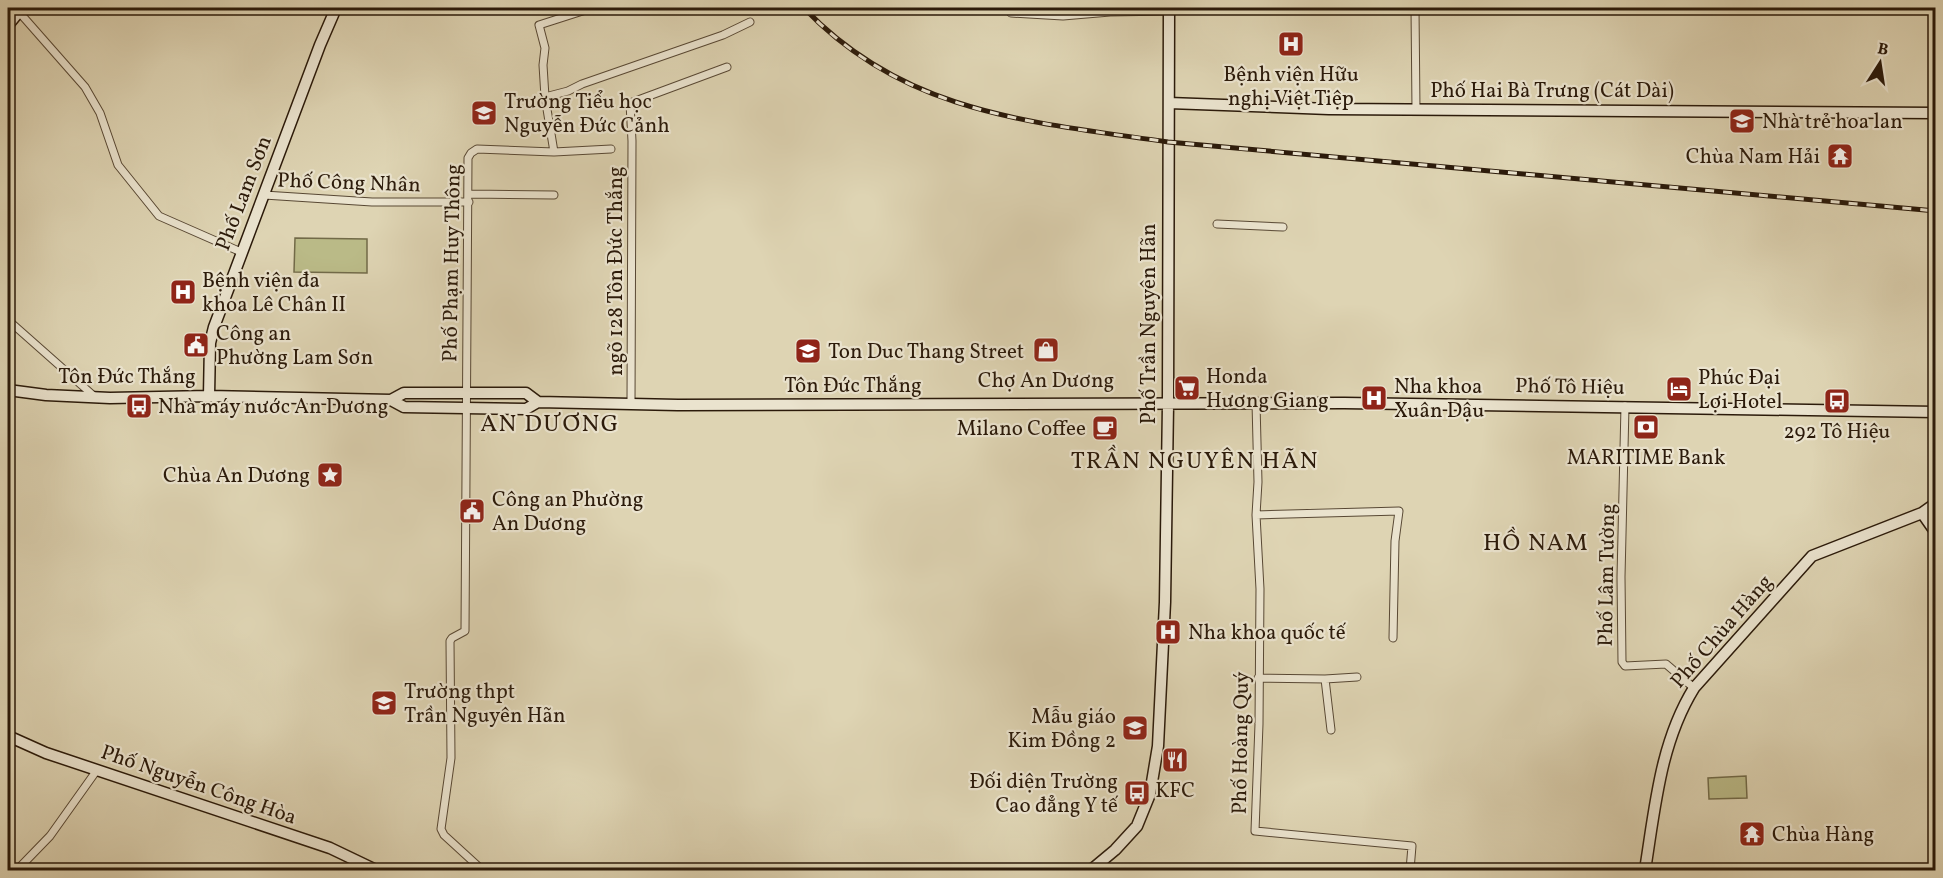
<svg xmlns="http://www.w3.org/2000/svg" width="1943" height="878" viewBox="0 0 1943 878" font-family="Vollkorn,serif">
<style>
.green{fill:#baba87;stroke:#726a48;stroke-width:1.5}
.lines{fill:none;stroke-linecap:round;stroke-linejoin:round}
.street-casing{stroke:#584834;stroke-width:9}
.secondary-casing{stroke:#2b1a0a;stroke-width:13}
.street{stroke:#eae3ce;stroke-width:7}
.secondary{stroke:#eae3ce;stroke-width:10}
.rail-casing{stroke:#2b1a0a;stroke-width:5}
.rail{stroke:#eae3ce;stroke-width:3;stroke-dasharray:9;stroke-linecap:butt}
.labels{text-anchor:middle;stroke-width:4.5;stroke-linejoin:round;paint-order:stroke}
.poi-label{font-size:21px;fill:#2b1a0a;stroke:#eae3ce;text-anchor:start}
.street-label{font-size:21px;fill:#2b1a0a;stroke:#eae3ce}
.quarter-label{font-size:24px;letter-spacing:1.5px;fill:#2b1a0a;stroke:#eae3ce}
</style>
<rect width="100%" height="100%" fill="#ded4b3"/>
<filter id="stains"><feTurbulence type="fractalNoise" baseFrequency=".00333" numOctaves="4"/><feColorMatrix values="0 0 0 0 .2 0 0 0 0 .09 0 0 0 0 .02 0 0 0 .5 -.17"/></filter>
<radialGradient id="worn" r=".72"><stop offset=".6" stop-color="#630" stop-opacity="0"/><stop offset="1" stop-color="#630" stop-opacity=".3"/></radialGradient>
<!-- green -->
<path class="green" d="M295,238L367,239V273L294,272Z
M1746,776L1747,798L1709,799L1708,778Z"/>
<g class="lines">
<defs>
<path id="street" d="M1415,8L1416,110
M19,12L85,87L100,113L118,165L159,216L241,252
M1011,13L1063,16L1110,12L1169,11
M545,97L568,91L582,84L723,35L750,22
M554,152L545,97L543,65L545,48L539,25L592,8
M469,194L554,195
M264,195L372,202H469
M1217,224L1283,227
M8,320L95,397
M1256,403L1258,482L1256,515L1260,589L1259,724L1255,831L1412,846L1410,870
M631,404L632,141L630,103L727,67
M1625,406L1621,577L1622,662L1625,666L1666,664L1694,688
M1256,515L1399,511L1395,541L1393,638
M1258,678L1325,679L1357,677
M1325,679L1331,730
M17,870L50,836L97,770
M480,870L479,867L444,835L441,829L451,758L450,641L452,638L465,631L468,158L471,153L477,149L554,152L611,149"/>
<path id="secondary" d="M8,25L22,8
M1169,103L1329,109L1936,113
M8,390L46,395L110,398L209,396L391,400L404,407L526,409L538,402L678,405L1344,403L1936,412
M209,396L210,343L214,327L320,45L336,8
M391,400L404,393H526L538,402
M1922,513L1936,533
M8,736L46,753L330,848L376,870
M1091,870L1115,850L1137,826L1150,794L1158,746L1165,602L1168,405L1169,8
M1645,870C1655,808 1660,743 1694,688L1812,556L1922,513L1936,503"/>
</defs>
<!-- street casing -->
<use href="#street" class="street-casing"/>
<!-- secondary casing -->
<use href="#secondary" class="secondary-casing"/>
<!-- street -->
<use href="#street" class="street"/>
<!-- secondary -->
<use href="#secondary" class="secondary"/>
<defs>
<path id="rail" d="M804,8C905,114 1031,122 1168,142L1936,211"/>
</defs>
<!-- rail casing -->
<use href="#rail" class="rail-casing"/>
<!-- rail -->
<use href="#rail" class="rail"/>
</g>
<!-- icons -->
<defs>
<symbol id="hospital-square" viewBox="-11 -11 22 22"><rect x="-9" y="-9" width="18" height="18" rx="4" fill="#8f2418" stroke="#eae3ce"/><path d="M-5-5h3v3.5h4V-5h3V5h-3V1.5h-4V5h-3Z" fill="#fff"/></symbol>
<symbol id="school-square" viewBox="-11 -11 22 22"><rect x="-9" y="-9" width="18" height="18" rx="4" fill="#8f2418" stroke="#eae3ce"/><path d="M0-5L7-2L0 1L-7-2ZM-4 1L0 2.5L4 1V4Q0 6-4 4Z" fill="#fff"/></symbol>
<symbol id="temple-square" viewBox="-11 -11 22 22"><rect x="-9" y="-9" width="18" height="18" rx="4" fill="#8f2418" stroke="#eae3ce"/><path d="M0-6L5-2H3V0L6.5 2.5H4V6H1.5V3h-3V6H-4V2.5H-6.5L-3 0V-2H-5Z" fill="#fff"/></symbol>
<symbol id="civic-square" viewBox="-11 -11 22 22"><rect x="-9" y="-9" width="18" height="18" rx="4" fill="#8f2418" stroke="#eae3ce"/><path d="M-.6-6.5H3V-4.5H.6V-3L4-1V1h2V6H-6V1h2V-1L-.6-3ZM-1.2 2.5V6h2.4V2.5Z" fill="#fff"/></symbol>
<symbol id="shop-square" viewBox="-11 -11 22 22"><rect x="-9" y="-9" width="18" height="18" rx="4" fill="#8f2418" stroke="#eae3ce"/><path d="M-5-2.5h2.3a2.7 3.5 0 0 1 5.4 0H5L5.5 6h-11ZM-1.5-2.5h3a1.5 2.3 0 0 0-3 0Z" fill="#fff"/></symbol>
<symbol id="supermarket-square" viewBox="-11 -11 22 22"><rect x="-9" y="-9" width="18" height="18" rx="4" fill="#8f2418" stroke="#eae3ce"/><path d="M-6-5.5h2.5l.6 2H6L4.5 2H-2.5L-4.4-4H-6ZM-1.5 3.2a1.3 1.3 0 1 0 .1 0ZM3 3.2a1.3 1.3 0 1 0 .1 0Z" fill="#fff"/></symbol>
<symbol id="hotel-square" viewBox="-11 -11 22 22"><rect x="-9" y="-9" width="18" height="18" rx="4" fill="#8f2418" stroke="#eae3ce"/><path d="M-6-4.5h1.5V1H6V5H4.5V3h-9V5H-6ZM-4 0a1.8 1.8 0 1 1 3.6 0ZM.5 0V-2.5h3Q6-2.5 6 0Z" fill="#fff"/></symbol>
<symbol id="bus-square" viewBox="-11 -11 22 22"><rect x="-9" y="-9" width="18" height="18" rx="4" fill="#8f2418" stroke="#eae3ce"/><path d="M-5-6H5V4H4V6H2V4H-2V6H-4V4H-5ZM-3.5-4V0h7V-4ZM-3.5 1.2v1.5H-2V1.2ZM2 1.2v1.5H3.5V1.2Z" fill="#fff"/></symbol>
<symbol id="bank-square" viewBox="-11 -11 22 22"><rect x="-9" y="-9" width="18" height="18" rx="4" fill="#8f2418" stroke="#eae3ce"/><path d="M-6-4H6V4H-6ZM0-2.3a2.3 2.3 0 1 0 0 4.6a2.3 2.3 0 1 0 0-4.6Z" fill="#fff"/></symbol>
<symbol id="cafe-square" viewBox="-11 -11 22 22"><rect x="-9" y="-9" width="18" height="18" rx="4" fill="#8f2418" stroke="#eae3ce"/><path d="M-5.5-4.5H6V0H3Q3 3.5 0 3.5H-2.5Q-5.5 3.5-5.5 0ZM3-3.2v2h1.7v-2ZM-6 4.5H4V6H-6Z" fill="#fff"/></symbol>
<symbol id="sight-square" viewBox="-11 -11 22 22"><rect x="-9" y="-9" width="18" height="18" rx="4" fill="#8f2418" stroke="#eae3ce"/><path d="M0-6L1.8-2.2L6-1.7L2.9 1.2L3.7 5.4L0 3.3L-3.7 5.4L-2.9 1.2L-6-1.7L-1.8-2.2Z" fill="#fff"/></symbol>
<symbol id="restaurant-square" viewBox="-11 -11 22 22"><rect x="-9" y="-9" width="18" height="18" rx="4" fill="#8f2418" stroke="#eae3ce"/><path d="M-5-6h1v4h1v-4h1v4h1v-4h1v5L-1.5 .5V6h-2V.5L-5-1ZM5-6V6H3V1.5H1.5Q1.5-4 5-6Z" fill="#fff"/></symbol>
</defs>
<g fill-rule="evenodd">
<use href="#hospital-square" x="1276" y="29" width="30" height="30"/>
<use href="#school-square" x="469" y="98" width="30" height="30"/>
<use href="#school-square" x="1727" y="106" width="30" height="30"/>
<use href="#temple-square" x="1825" y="141" width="30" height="30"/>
<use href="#hospital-square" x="168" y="277" width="30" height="30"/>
<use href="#civic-square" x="181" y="330" width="30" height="30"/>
<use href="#shop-square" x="1031" y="335" width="30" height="30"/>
<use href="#school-square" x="793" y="336" width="30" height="30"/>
<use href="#supermarket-square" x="1172" y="373" width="30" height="30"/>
<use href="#hotel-square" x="1664" y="374" width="30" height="30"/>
<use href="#hospital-square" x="1359" y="383" width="30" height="30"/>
<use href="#bus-square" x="1822" y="386" width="30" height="30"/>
<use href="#bus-square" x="124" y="391" width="30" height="30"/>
<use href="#bank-square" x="1631" y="412" width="30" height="30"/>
<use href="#cafe-square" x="1090" y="413" width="30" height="30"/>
<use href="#sight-square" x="315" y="460" width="30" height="30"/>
<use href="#civic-square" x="457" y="496" width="30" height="30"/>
<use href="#hospital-square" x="1153" y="617" width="30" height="30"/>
<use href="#school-square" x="369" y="688" width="30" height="30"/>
<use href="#school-square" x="1120" y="713" width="30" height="30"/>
<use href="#restaurant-square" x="1160" y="745" width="30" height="30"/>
<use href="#bus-square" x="1122" y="778" width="30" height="30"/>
<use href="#temple-square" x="1737" y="819" width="30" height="30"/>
</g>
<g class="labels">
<!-- poi labels -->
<g class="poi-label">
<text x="1291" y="81" text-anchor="middle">Bệnh viện Hữu<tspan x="1291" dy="24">nghị Việt Tiệp</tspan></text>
<text x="504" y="108">Trường Tiểu học<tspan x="504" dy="24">Nguyễn Đức Cảnh</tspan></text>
<text x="1762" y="128">Nhà trẻ hoa lan</text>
<text x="1820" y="163" text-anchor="end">Chùa Nam Hải</text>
<text x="202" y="287">Bệnh viện đa<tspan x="202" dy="24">khoa Lê Chân II</tspan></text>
<text x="216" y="340">Công an<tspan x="216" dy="24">Phường Lam Sơn</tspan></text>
<text x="828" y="358">Ton Duc Thang Street</text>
<text x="1206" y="383">Honda<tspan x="1206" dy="24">Hương Giang</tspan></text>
<text x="1698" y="384">Phúc Đại<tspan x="1698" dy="24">Lợi Hotel</tspan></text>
<text x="1046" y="387" text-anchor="middle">Chợ An Dương</text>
<text x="1394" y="393">Nha khoa<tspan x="1394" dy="24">Xuân Dậu</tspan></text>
<text x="158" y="413">Nhà máy nước An Dương</text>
<text x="1086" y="435" text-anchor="end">Milano Coffee</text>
<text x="1837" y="438" text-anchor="middle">292 Tô Hiệu</text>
<text x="1646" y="464" text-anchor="middle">MARITIME Bank</text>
<text x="310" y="482" text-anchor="end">Chùa An Dương</text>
<text x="492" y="506">Công an Phường<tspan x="492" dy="24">An Dương</tspan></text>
<text x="1188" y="639">Nha khoa quốc tế</text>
<text x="404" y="698">Trường thpt<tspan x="404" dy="24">Trần Nguyên Hãn</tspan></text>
<text x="1116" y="723" text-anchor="end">Mẫu giáo<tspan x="1116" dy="24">Kim Đồng 2</tspan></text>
<text x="1118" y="788" text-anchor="end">Đối diện Trường<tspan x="1118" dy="24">Cao đẳng Y tế</tspan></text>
<text x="1175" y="797" text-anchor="middle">KFC</text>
<text x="1772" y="841">Chùa Hàng</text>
</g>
<!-- street labels -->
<g class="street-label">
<text x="1552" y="97">Phố Hai Bà Trưng (Cát Dài)</text>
<text transform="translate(349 182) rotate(2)" y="7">Phố Công Nhân</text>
<text transform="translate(243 193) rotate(-69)" y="7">Phố Lam Sơn</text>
<text transform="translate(451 263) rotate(-89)" y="7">Phố Phạm Huy Thông</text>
<text transform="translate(615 271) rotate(-90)" y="7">ngõ 128 Tôn Đức Thắng</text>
<text transform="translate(1148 324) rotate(-90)" y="7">Phố Trần Nguyên Hãn</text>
<text x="127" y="383">Tôn Đức Thắng</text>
<text x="853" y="392">Tôn Đức Thắng</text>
<text transform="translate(1570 386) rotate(1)" y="7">Phố Tô Hiệu</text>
<text transform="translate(1606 575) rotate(-89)" y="7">Phố Lâm Tường</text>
<text transform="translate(1721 631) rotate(-49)" y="7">Phố Chùa Hàng</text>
<text transform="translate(1240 743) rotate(-89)" y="7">Phố Hoàng Quý</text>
<text transform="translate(199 784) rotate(19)" y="7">Phố Nguyễn Công Hòa</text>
</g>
<!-- quarter labels -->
<g class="quarter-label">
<text x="550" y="431">AN DƯƠNG</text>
<text x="1195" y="468">TRẦN NGUYÊN HÃN</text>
<text x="1536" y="550">HỒ NAM</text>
</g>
</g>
<!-- margin -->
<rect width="1943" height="878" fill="none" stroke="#ded4b3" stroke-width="30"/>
<rect x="9" y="9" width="1925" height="860" fill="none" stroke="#2b1a0a" stroke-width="3"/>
<rect x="15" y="15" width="1913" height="848" fill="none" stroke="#2b1a0a" stroke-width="1.5"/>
<!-- north arrow -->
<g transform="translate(1880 63) rotate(12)" stroke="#eae3ce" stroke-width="4.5" paint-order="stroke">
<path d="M0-4.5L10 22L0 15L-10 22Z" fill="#2b1a0a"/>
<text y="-9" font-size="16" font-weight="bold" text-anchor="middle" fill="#2b1a0a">B</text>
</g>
<rect width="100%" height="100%" filter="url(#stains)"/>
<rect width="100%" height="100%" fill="url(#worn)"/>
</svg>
